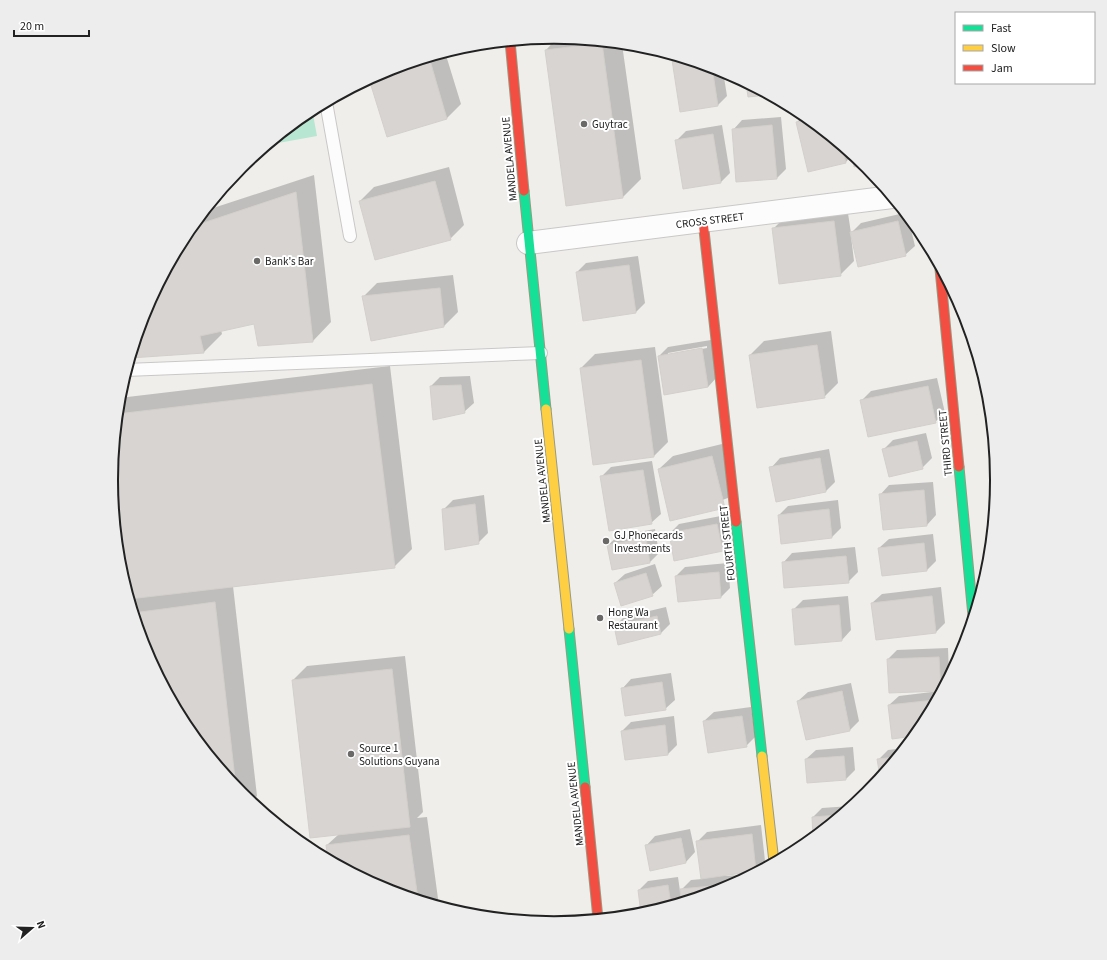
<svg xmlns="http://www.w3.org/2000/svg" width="1107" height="960" viewBox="0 0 1107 960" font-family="'Source Sans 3',sans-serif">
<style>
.pitch{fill:#b7e6d2}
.shadow{fill:#0003;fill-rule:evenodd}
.building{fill:#d7d4d2;stroke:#d3d0cc}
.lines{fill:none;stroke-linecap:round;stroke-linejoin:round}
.lane-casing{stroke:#c9c8c7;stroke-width:14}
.street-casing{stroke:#c9c8c7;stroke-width:24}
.fast-casing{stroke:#999a82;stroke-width:11}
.slow-casing{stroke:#999a82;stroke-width:11}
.jam-casing{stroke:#999a82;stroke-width:11}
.lane{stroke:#fdfcfc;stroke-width:12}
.street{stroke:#fdfcfc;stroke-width:22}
.fast{stroke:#16e098;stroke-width:9}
.slow{stroke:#ffcf43;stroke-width:9}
.jam{stroke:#f24e42;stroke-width:9}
.poi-dot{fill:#6a6968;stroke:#fff;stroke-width:1.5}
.labels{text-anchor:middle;stroke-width:4;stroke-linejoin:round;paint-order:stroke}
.poi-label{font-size:11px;fill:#222;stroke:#fff;text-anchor:start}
.street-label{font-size:11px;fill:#222;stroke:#fff}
.rim{fill:none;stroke:#222;stroke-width:2}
</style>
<rect width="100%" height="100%" fill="#f0eeeb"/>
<!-- pitch -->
<path class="pitch" d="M312,109L317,136L267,145L308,112Z"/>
<!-- shadow -->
<path class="shadow" d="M558,37L622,44L641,179L623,197L546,50Z
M445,52L461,104L447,118L388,136L370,78L384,71Z
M677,57L723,71L727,96L718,105L681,111L673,61Z
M804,115L852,155L846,162L797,122Z
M781,117L786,169L777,178L733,130L742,120Z
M722,125L730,173L720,183L676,141L686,131Z
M449,167L464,225L450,239L360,201L374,187Z
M314,175L331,322L313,341L259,345L255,323L221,330L222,334L204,352L130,357L144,310L185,234L204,211Z
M847,207L851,233L861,223L904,213L908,217L915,246L905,255L851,236L854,261L840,275L773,229L787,215Z
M638,256L645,303L636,312L577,272L586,263Z
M453,275L458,312L444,326L363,297L377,283Z
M831,331L838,383L824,397L750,355L764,341Z
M711,340L717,377L708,387L665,394L659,356L668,347ZM707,346V348L668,355V353Z
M655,347L668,442L654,456L581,368L595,354Z
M390,366L412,549L394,567L233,586L257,796L251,802L240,793L185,726L144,649L119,566L111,480L119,398Z
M470,376L474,403L464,412L431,386L440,377Z
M937,378L945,413L935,422L861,401L871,391Z
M926,433L932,458L922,468L883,450L893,440Z
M726,443L738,494L671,520L659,469L673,456Z
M829,449L835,482L826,491L771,468L780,458Z
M652,461L661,514L651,523L601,477L611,467Z
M933,482L936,515L927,525L883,529L880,495L889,485Z
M484,495L488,533L478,543L443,510L453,500Z
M838,500L841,528L832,537L779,515L788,506Z
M726,515L731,541L722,550L670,533L679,524Z
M655,529L659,553L650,562L608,545L618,536Z
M933,534L936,561L927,570L879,548L889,539Z
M855,547L858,572L848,582L783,563L792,553Z
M728,563L730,588L721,597L679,601L676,576L685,567Z
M655,564L662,586L652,595L615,583L625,574Z
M941,587L945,623L936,632L872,603L882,594Z
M848,596L851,630L842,640L793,610L803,600Z
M666,607L670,624L661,633L615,626L624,617Z
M948,648L949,675L940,690L888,659L897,650Z
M405,656L423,812L417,818L427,817L439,906L384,889L321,856L329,855L327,845L339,834L293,680L307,666Z
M671,673L675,700L665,709L622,689L631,679Z
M851,683L859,721L850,730L806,739L798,701L808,692Z
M940,691L922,726L889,705L899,696Z
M751,707L755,737L746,746L704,721L714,712Z
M674,716L677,745L668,754L622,731L631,722Z
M853,747L855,770L846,779L806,759L816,750Z
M904,748L881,776L878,760L888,750Z
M851,806L814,836L813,817L822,808Z
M761,825L765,861L756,871L725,875L726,876L752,874L723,889L642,914L639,890L648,881L678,877L680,891L691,880L702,879L697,842L707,832Z
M690,829L695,852L686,862L651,870L646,846L655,836Z"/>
<!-- building -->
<path class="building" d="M602,43L623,198L566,206L545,50Z
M429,57L447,119L387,137L369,79L384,71Z
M683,58L712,67L718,106L680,112L672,60Z
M746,83L768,95L748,97Z
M808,119L842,147L846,163L808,172L796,122Z
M772,125L777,179L736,182L732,129Z
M713,134L721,183L683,189L675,140Z
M853,155L865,165L854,167Z
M435,181L451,240L375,260L359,201Z
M296,192L313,342L258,346L254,324L200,336L204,353L130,358L144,310L185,234L191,227Z
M834,221L841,276L779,284L772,228Z
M898,221L906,256L858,267L850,232Z
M629,265L636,313L583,321L576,272Z
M440,288L444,327L371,341L362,296Z
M817,345L825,398L757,408L749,355Z
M702,348L708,387L664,395L658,356Z
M641,360L654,457L593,465L580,368Z
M372,384L395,568L129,599L119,566L111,480L117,414Z
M461,385L465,413L433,420L430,386Z
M928,386L936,423L868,437L860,400Z
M917,441L923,469L889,477L882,449Z
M712,456L725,508L670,521L658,469Z
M820,458L826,492L776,502L769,467Z
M643,470L652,524L609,531L600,476Z
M924,490L927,526L883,530L879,494Z
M475,504L479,544L445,550L442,509Z
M829,509L832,538L781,544L778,515Z
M717,524L723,551L674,561L669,533Z
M646,538L650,563L612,570L607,545Z
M924,543L927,571L882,576L878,548Z
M846,556L849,583L784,588L782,562Z
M719,572L721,598L678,602L675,576Z
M646,573L653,596L621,606L614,583Z
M932,596L936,633L876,640L871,603Z
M215,602L235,779L236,788L185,726L144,649L133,613Z
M839,605L842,641L795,645L792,609Z
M657,616L661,634L618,645L614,626Z
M939,657L941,691L889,693L887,659Z
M392,669L410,827L310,838L292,680Z
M662,682L666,710L625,716L621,688Z
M842,691L850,731L806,740L797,701Z
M935,700L922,726L914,736L892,739L888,705Z
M742,716L747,747L708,753L703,721Z
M665,725L668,755L625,760L621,731Z
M844,756L846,780L807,783L805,759Z
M897,757L880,777L877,759Z
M840,815L813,837L812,817Z
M752,834L756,871L701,879L696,841Z
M409,835L418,899L384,889L328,859L326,845Z
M681,838L686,863L650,871L645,845Z
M733,884L723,889L681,902L680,889Z
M668,885L671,905L641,914L638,890Z"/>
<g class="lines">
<defs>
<path id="lane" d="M326,102L350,236
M126,370L541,353"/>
<path id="street" d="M528,243L892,197"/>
<path id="fast" d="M524,191L546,409
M959,467L973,616
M736,522L762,756
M569,629L585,787"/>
<path id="slow" d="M546,409L569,629
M762,756L774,862"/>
<path id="jam" d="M510,41L524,191
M703,221L736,522
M940,269L959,467
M585,787L598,919"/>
</defs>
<!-- lane casing -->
<use href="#lane" class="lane-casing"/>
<!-- street casing -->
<use href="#street" class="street-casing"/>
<!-- fast casing -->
<use href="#fast" class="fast-casing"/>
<!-- slow casing -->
<use href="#slow" class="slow-casing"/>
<!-- jam casing -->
<use href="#jam" class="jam-casing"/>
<!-- lane -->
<use href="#lane" class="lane"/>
<!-- street -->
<use href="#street" class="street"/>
<!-- fast -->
<use href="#fast" class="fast"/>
<!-- slow -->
<use href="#slow" class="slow"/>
<!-- jam -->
<use href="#jam" class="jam"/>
</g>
<!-- markers -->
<g class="poi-dot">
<circle cx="584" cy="124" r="4"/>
<circle cx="257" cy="261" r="4"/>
<circle cx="606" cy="541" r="4"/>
<circle cx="600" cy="618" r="4"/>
<circle cx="351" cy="754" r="4"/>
</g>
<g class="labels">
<!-- poi labels -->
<g class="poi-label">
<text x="592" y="128">Guytrac</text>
<text x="265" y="265">Bank's Bar</text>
<text x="614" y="539">GJ Phonecards<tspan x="614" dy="13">Investments</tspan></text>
<text x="608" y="616">Hong Wa<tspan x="608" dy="13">Restaurant</tspan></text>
<text x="359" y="752">Source 1<tspan x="359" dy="13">Solutions Guyana</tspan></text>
</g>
<!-- street labels -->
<g class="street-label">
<text transform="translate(509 159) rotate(-95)" y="4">MANDELA AVENUE</text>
<text transform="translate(710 220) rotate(-7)" y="4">CROSS STREET</text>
<text transform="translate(945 443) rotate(-95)" y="4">THIRD STREET</text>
<text transform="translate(542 481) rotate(-96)" y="4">MANDELA AVENUE</text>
<text transform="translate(727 543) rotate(-96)" y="4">FOURTH STREET</text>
<text transform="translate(575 804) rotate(-96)" y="4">MANDELA AVENUE</text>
</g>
</g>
<!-- crop -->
<path d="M0 0H1107V960H0ZM118 480a436 436 0 1 1 872 0a436 436 0 1 1-872 0Z" fill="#ededed" fill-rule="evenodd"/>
<path class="rim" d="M118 480a436 436 0 1 1 872 0a436 436 0 1 1-872 0Z"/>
<!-- legend -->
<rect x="955" y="12" width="140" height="72" fill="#ffffff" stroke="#a7a7a7"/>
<rect x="963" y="25" width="20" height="6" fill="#16e098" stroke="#a7a7a7"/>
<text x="991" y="32" font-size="12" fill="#222222">Fast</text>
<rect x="963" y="45" width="20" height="6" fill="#ffcf43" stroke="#a7a7a7"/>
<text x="991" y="52" font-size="12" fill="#222222">Slow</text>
<rect x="963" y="65" width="20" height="6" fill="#f24e42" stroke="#a7a7a7"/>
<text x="991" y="72" font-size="12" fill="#222222">Jam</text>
<!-- north arrow -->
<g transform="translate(32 928) rotate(70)" stroke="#ffffff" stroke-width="3" paint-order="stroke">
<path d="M0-3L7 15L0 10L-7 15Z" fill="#222222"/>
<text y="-6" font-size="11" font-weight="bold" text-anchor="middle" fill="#222222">N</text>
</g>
<!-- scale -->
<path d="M14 30v6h75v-6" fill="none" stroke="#222222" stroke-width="2"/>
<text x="20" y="30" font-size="12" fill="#222222" stroke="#ffffff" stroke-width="3" paint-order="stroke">20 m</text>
</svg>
